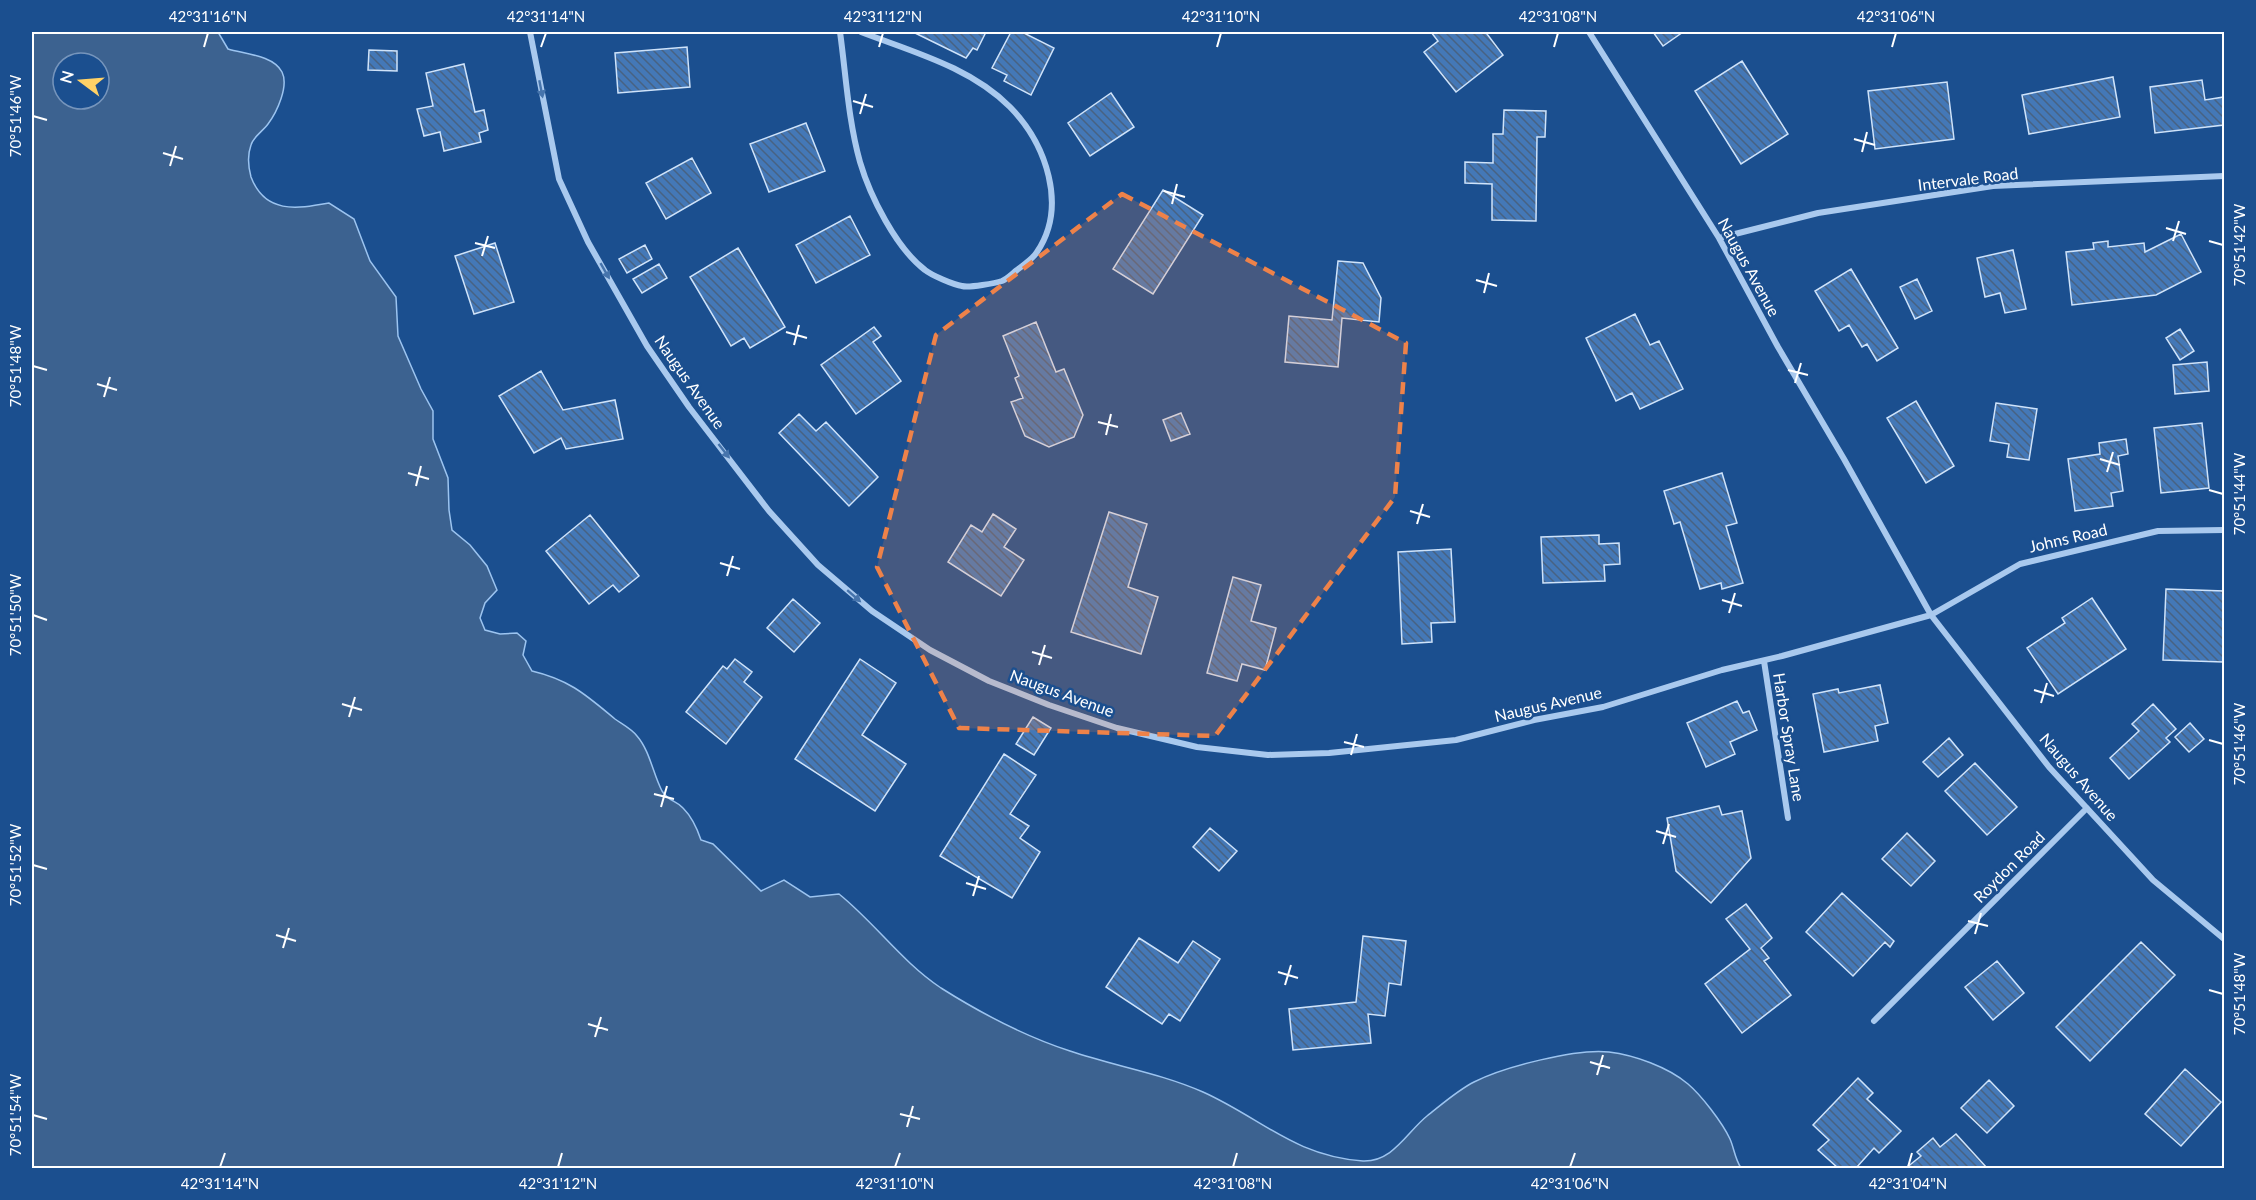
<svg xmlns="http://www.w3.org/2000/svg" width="2256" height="1200" viewBox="0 0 2256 1200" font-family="Lato,sans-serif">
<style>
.water{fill:#3c6290;stroke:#9cc4f0;stroke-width:1.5;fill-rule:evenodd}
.building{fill:url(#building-back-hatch);stroke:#cfe3fa;stroke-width:1.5}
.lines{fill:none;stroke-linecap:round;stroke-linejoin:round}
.street{stroke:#a9c9ee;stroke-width:6}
.oneway{fill:#4674ac}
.marked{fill:#ee8249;fill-opacity:0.2;stroke:#ee8249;stroke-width:4.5;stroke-dasharray:12 8;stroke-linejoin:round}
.ticks{fill:none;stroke:#fff;stroke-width:2}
.labels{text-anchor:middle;stroke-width:5;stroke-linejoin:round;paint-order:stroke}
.street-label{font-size:16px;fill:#fff;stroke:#1b4f8f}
.neatline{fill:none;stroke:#fff;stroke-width:2}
.ticks-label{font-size:15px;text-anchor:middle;fill:#fff}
</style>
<defs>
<pattern id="building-back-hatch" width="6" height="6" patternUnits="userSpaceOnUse" patternTransform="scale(1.5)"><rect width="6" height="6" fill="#4478b7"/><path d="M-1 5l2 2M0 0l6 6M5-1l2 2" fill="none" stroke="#486282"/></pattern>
</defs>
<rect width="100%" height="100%" fill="#1b4f8f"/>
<!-- water -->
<path class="water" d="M32,32H218L228,49C244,54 273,55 282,72C289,86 277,112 268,124C263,131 253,137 251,145C247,156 248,166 251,177C265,214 296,209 329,203L354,219L370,261L396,297L398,336L421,389L433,411V439L448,478L449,510L452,530L470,545L487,566L497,590L485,603L480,618L485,630L500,634L517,633L526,641L523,655L532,671C570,680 586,695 615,719C622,724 632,729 637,736C650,751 653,774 662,791C669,802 676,800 683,808C692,817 697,828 701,840L713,844L761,891L784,880L810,897L839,894C875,923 902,962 941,988C979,1012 1027,1037 1070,1051C1114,1066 1160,1073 1203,1092C1261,1118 1294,1156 1363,1161C1393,1162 1407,1132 1427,1116C1441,1105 1458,1090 1474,1082C1504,1067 1577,1048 1609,1052C1634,1055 1668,1067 1688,1084C1701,1095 1722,1122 1730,1139C1734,1148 1735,1159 1741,1168H32ZM63,63H99V99H63Z"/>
<!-- building -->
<path class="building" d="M913,32H986L977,50L973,48L966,58Z
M1011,32H1022L1054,48L1031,95L1004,81L1007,75L992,68Z
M1431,32H1490L1487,34L1503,55L1456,92L1424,52L1438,41Z
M1653,32H1683L1663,46Z
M687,47L690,87L618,93L615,53Z
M369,50L397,51V71L368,70Z
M1742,61L1788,134L1741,164L1695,91Z
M464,64L475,112L484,110L488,130L479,133L481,142L444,151L440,132L424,136L417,109L433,106L426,73Z
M2113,77L2120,117L2029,134L2022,95Z
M2202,80L2205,100L2224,97V125L2155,133L2150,87Z
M1947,82L1954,139L1875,149L1868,91Z
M1111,93L1134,127L1090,156L1068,123Z
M1504,110L1546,111L1545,137H1537L1536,221L1492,220V184L1465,183V162L1493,163V134H1503Z
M806,123L825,171L769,192L750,144Z
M692,158L711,193L666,219L646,183Z
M1163,190L1203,215L1153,294L1113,269Z
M850,216L870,255L816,283L796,245Z
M2181,234L2201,272L2156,295L2072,305L2066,252L2094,249L2093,243L2108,241V247L2144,243L2145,252Z
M495,243L514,302L474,314L455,256Z
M645,245L652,259L627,273L619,259Z
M738,248L785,327L750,348L744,338L731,346L690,277Z
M2013,250L2026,309L2005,313L2000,293L1985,297L1977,258Z
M1338,261L1363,263L1381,298L1379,322L1342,318L1338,367L1285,362L1289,316L1332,320Z
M659,264L667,278L642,293L633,279Z
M1851,269L1898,348L1877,361L1867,344L1862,347L1849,325L1839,331L1815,291Z
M1917,279L1932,311L1915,319L1900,287Z
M1635,314L1650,345L1659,341L1683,389L1640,409L1632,393L1616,401L1586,338Z
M1036,322L1056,372L1064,369L1083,415L1074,437L1049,447L1025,436L1011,402L1023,398L1015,378L1019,376L1003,336Z
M874,327L881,336L873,342L901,381L856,414L821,365Z
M2180,329L2194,351L2180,360L2166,338Z
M2207,362L2209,391L2175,394L2173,365Z
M541,371L563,410L615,400L623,439L566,449L561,438L534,453L499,396Z
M1916,401L1954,466L1926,483L1887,418Z
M1996,403L2037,409L2029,460L2007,457L2009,444L1990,441Z
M1181,413L1190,434L1171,441L1163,420Z
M799,414L816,431L826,422L878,477L849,506L779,433Z
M2202,423L2209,488L2161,493L2154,428Z
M2126,439L2128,454L2118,456L2123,491L2111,493L2113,506L2075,511L2068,459L2100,454L2099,443Z
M1722,473L1737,523L1726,526L1743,583L1722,589L1721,583L1700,589L1680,522L1674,524L1664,491Z
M1109,512L1147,524L1128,587L1158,597L1141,654L1071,632Z
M993,514L1016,529L1004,547L1024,560L1001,596L948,562L971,525L982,532Z
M590,515L639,576L619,592L613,585L589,604L546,551Z
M1599,535V544L1619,543L1620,564L1604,565L1605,581L1543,583L1541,537Z
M1451,549L1455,622L1431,623L1432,642L1402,644L1398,552Z
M1233,577L1261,585L1251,621L1276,628L1265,670L1242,664L1237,681L1207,673Z
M2166,589L2224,591L2223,662L2163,660Z
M2092,598L2126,649L2058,694L2027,648L2065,623L2062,618Z
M793,599L820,623L794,652L767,628Z
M735,659L752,672L744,682L762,697L726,744L686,712L723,666L727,669Z
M860,659L896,683L862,735L906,764L875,811L795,759Z
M1880,685L1888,723L1875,726L1878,741L1824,752L1813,694L1838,689L1839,693Z
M1737,701L1743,713L1749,711L1757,730L1730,742L1735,754L1706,767L1687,723Z
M2153,704L2176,729L2166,738L2170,742L2129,779L2110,758L2139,731L2132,724Z
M1033,717L1051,728L1034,755L1016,744Z
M2190,723L2204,739L2189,752L2175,737Z
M1949,738L1963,755L1938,777L1923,762Z
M1004,754L1036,775L1010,814L1029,826L1020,838L1040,852L1012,898L940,856Z
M1975,763L2017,807L1987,835L1945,791Z
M1719,806L1722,815L1742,811L1751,858L1711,903L1676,871L1667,818Z
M1210,828L1237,851L1219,871L1193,847Z
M1907,833L1935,861L1911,886L1882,859Z
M1842,893L1894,941L1890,947L1885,942L1853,976L1806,932Z
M1746,904L1772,938L1761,948L1769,958L1764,961L1791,995L1742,1033L1705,984L1750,949L1726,919Z
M1363,936L1406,941L1401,985L1389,983L1385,1016L1368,1014L1371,1043L1293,1050L1289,1009L1356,1002Z
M1139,938L1178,963L1193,941L1220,959L1180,1021L1169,1014L1162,1024L1106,987Z
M2141,942L2175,975L2090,1061L2056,1027Z
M1997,961L2024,993L1993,1020L1965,987Z
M2185,1069L2221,1102L2181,1146L2145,1114Z
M1858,1078L1873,1093L1867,1099L1901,1131L1879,1153L1874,1148L1856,1168H1838L1818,1150L1829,1140L1813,1125Z
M1989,1080L2014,1106L1987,1133L1961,1108Z
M1956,1134L1987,1168H1906L1921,1156L1917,1152L1933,1138L1940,1147Z"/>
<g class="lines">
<!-- street -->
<path class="street" d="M530,32L559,179L588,242L647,346L689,407L769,511L818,565L872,611L930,650L989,681L1049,705L1117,728L1197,747L1268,755L1329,753L1456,740L1534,720L1603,707L1722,670L1782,656L1931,615L2020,564L2158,531L2224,530
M840,32C846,75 848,119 860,162C870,196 896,248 925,270C931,275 954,285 962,286C969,288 996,283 1002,281C1007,279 1013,273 1017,270C1023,265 1033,259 1037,252C1068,206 1046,144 1010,107C970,67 913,52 861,32
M1589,32L1719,238L1778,347L1844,459L1931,615L2049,767L2153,880L2224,939
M1719,238L1818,213L1993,186L2224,176
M1764,661L1788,818
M1874,1021L2087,808"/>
</g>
<!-- one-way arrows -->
<defs><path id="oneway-solid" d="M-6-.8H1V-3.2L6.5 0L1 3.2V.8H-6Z" transform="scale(1.5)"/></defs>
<g class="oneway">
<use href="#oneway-solid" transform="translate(541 89) rotate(79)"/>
<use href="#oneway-solid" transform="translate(605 271) rotate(60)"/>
<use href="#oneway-solid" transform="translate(724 451) rotate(52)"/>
<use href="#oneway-solid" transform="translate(854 596) rotate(41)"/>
</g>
<!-- marked area -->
<path class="marked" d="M1122,194L1406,343L1395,497L1215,736L959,728L877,567L936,335Z"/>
<!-- ticks -->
<path class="ticks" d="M204,47L208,33M541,47L546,33M879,47L883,33M1217,47L1221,33M1554,47L1558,33M1892,47L1896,33M853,101L873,107M860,114L866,94M33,116L47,120M1854,139L1875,145M1862,152L1867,132M163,153L183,159M170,166L176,146M1164,191L1185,197M1172,204L1177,184M2166,228L2186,234M2173,241L2179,221M2209,241L2223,245M475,243L495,248M482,256L488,236M1476,280L1497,286M1484,293L1489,273M786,332L807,338M794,345L799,325M33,366L47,370M1788,370L1808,375M1795,383L1801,363M97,384L117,390M104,397L110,377M1098,422L1118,427M1106,435L1111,414M2100,459L2120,465M2107,472L2113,452M408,473L429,479M416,486L421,466M2209,490L2223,494M1410,511L1430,517M1417,524L1423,504M720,563L740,569M727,576L733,556M1722,600L1742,606M1729,613L1735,593M33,615L47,620M1032,652L1052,658M1039,665L1045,645M2034,690L2054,696M2041,703L2047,683M342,704L362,710M349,717L355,697M2209,740L2223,744M1344,742L1364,747M1351,755L1357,734M654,794L674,799M661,807L667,786M1656,831L1676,837M1663,844L1669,824M33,865L47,869M966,883L986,889M973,896L979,876M1968,921L1988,926M1975,934L1981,913M276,935L296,941M283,948L289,928M1278,972L1298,978M1285,985L1291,965M2209,990L2223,994M588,1024L608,1030M595,1037L601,1017M1590,1062L1610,1068M1597,1075L1603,1055M900,1114L920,1119M33,1115L47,1119M907,1127L913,1106M220,1167L225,1153M558,1167L562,1153M895,1167L900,1153M1233,1167L1237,1153M1570,1167L1575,1153M1908,1167L1912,1153"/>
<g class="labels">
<!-- street labels -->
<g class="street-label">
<text transform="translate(1968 179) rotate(-7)" y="6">Intervale Road</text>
<text transform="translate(1749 267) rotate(61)" y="6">Naugus Avenue</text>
<text transform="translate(690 382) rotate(55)" y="6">Naugus Avenue</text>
<text transform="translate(2068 538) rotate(-13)" y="6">Johns Road</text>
<text transform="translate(1062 693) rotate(20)" y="6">Naugus Avenue</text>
<text transform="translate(1548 704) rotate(-13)" y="6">Naugus Avenue</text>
<text transform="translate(1789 737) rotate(81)" y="6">Harbor Spray Lane</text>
<text transform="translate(2079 777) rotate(49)" y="6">Naugus Avenue</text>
<text transform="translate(2009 867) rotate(-45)" y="6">Roydon Road</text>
</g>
</g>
<!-- border -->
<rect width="2256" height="1200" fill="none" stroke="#1b4f8f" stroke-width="66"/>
<!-- north arrow -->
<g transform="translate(81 81) rotate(286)"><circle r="28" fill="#1b4f8f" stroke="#7695bc" stroke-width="1.5"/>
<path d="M0-4.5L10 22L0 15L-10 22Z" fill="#ffd166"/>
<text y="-9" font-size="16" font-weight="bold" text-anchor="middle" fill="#ffffff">N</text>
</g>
<rect x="33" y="33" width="2190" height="1134" class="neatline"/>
<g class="ticks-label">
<text x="208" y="22">42°31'16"N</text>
<text x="546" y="22">42°31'14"N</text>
<text x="883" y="22">42°31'12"N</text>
<text x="1221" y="22">42°31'10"N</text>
<text x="1558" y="22">42°31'08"N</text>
<text x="1896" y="22">42°31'06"N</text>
<text transform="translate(16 116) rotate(-90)" y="5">70°51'46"W</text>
<text transform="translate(2240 245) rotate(-90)" y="5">70°51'42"W</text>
<text transform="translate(16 366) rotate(-90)" y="5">70°51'48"W</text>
<text transform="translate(2240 494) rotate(-90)" y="5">70°51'44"W</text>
<text transform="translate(16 615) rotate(-90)" y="5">70°51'50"W</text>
<text transform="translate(2240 744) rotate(-90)" y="5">70°51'46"W</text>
<text transform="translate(16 865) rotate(-90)" y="5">70°51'52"W</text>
<text transform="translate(2240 994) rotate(-90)" y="5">70°51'48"W</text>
<text transform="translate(16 1115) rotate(-90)" y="5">70°51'54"W</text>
<text x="220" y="1189">42°31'14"N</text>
<text x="558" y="1189">42°31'12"N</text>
<text x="895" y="1189">42°31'10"N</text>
<text x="1233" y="1189">42°31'08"N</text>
<text x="1570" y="1189">42°31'06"N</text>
<text x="1908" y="1189">42°31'04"N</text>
</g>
</svg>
